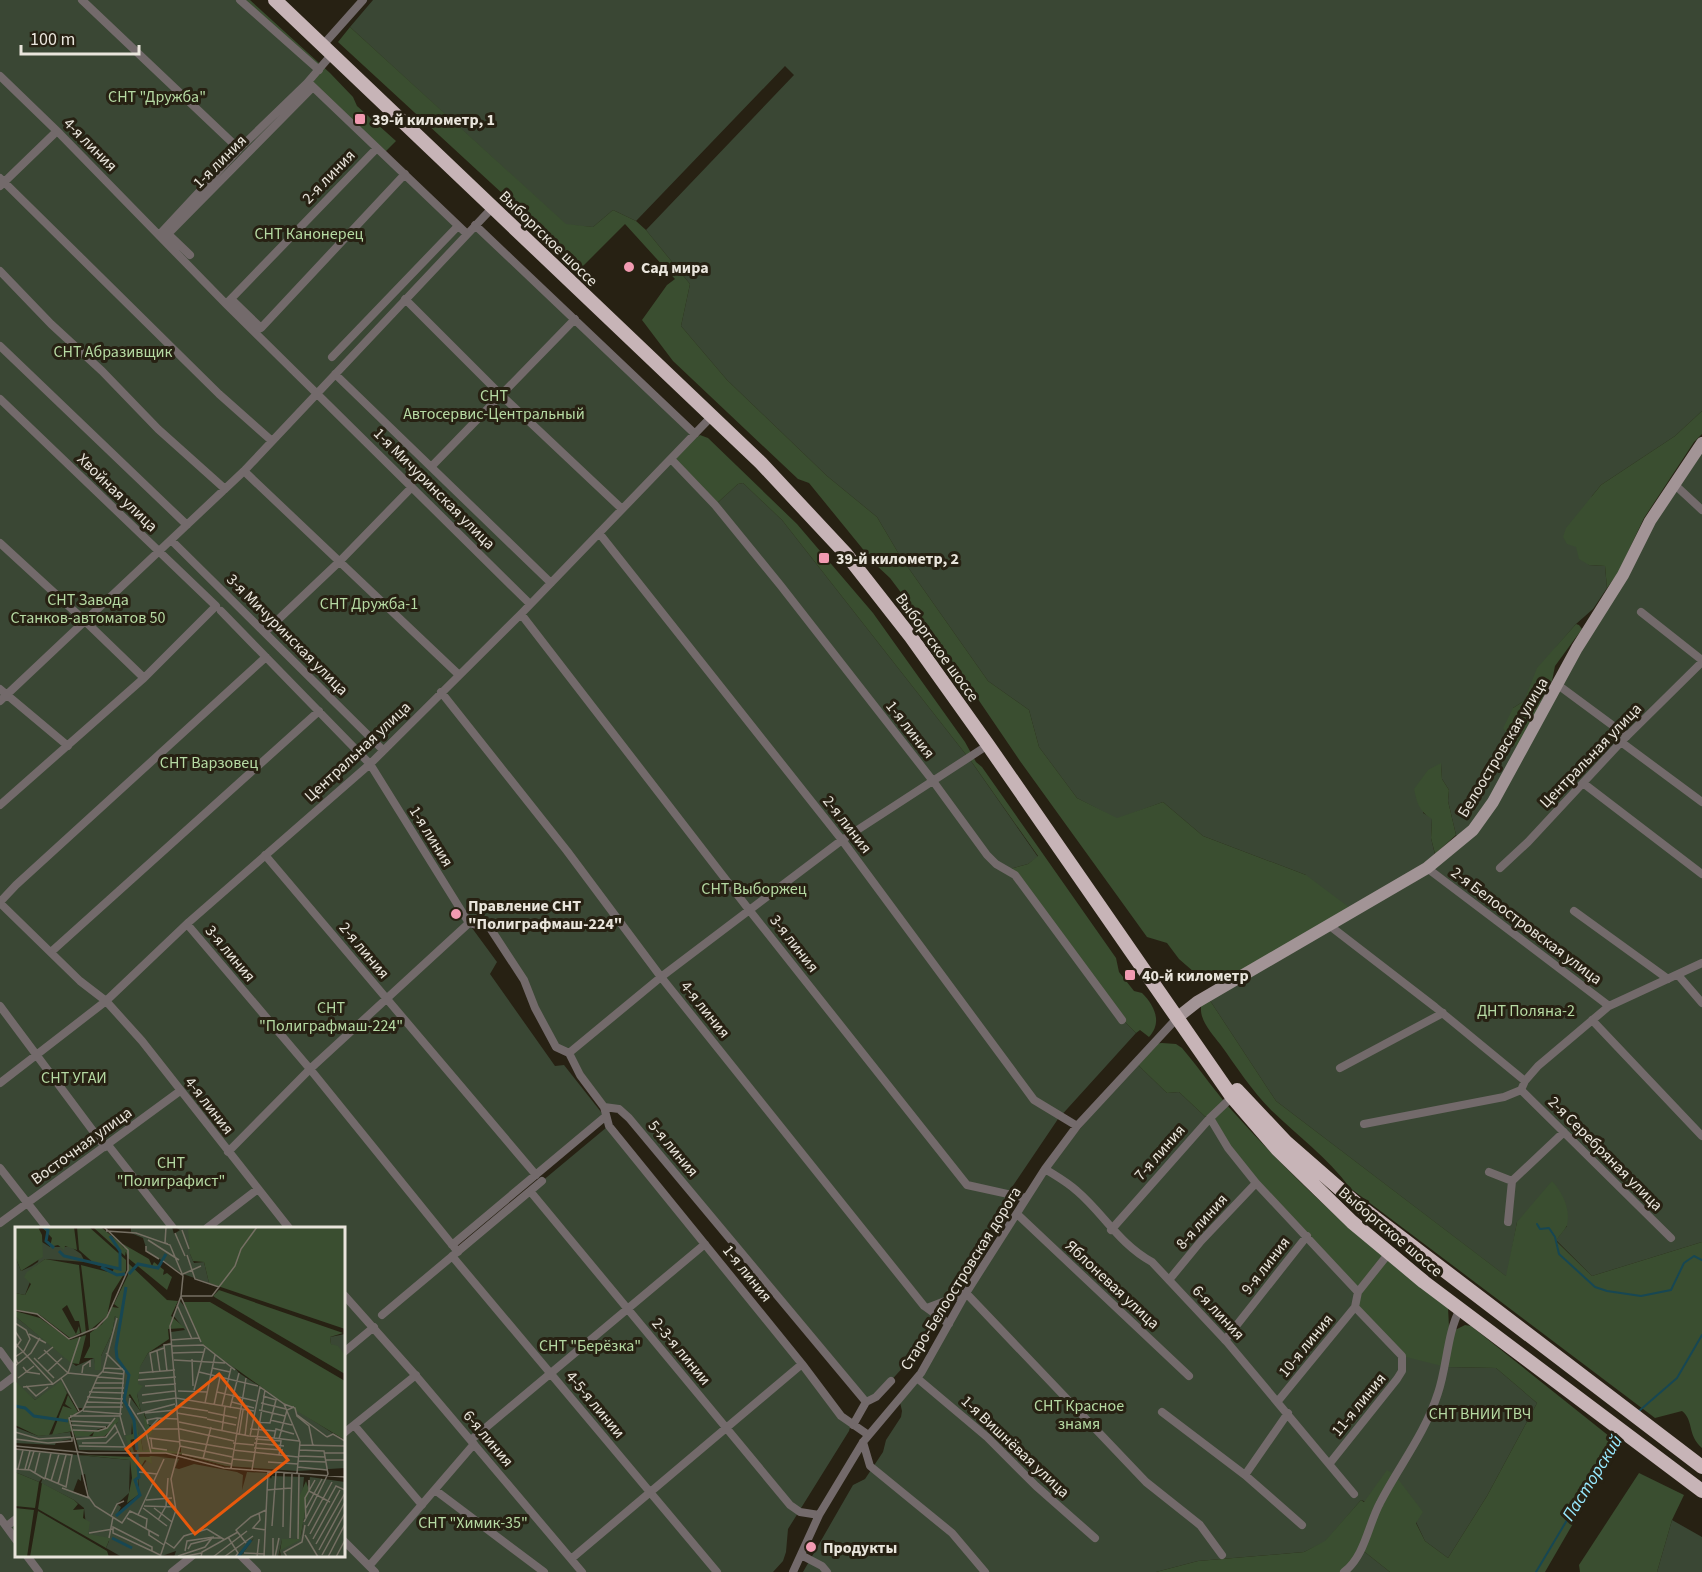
<svg xmlns="http://www.w3.org/2000/svg" width="1702" height="1572" viewBox="0 0 1702 1572" font-family="'Source Sans 3',sans-serif">
<style>
.green{fill:#3a4734;fill-rule:evenodd}
.forest{fill:#3a4e30}
.lines{fill:none;stroke-linecap:round;stroke-linejoin:round}
.stream{stroke:#174753;stroke-width:2}
.street{stroke:#736a6b;stroke-width:8}
.secondary{stroke:#a29496;stroke-width:12}
.primary{stroke:#c7b4b7;stroke-width:14}
.poi-dot{fill:#f19ab1;stroke:#272113;stroke-width:2}
.labels{text-anchor:middle;stroke-width:6;stroke-linejoin:round;paint-order:stroke}
.park-label{font-size:16px;fill:#b6daa3;stroke:#272113}
.poi-label{font-size:16px;font-weight:bold;fill:#e9e5dc;stroke:#272113;text-anchor:start}
.street-label{font-size:16px;fill:#e9e5dc;stroke:#272113}
.water-label{font-size:18px;font-style:italic;fill:#98e9ff;stroke:#272113}
.inset-river{fill:none;stroke:#174753;stroke-width:3}
.inset-road{fill:none;stroke:#756f63;stroke-width:1.5}
.view{fill:#e8590c;fill-opacity:0.15;stroke:#e8590c;stroke-width:3}
.inset-edge{fill:none;stroke:#e9e5dc;stroke-width:3}
</style>
<rect width="100%" height="100%" fill="#272113"/>
<!-- green -->
<path class="green" d="M0,0H240L318,70L307,82L466,235L474,227L696,435L715,505L738,484L743,483L782,520L971,761L1038,857L1028,864L1010,869L1121,1018L1136,1033L1058,1119L1010,1190L968,1270L917,1352L876,1397L865,1401L619,1109L608,1107L572,1058L559,1049L523,982L490,928H472L497,962L490,974L555,1066L564,1065L605,1117L452,1244L457,1252L607,1127L851,1424L849,1431L788,1529L786,1552L783,1561L773,1572H0ZM16,1228H344V1556H16Z
M373,0H1702V411L1675,436L1601,485L1592,496L1576,546L1589,565L1605,566L1607,588L1593,609L1576,624L1557,646L1530,689L1524,701L1513,708L1520,751L1702,443V1242L1592,1276L1556,1240L1567,1226L1517,1222L1507,1277L1276,1101L1207,996L1306,875L1203,836L1163,802L1117,819L1077,798L1039,747L1029,710L988,681L900,556L877,517L827,476L727,380L681,326L690,284L646,230L794,75L785,66L636,221L613,210L593,227L566,225L350,27ZM1441,764L1442,779L1449,790L1448,801L1456,835L1461,840L1436,859L1431,838L1432,818L1423,813Z
M1136,1063L1167,1093L1179,1092L1213,1124L1446,1367L1496,1368L1537,1403L1487,1496L1448,1558L1425,1541L1416,1522L1361,1500L1325,1542L1304,1552L1198,1561L1156,1572H803L853,1485L865,1479L883,1452L886,1440L901,1417L902,1411L899,1398L921,1373L1044,1171Z
M1672,1520L1702,1537V1572H1657Z
M1361,1549L1390,1572H1344Z"/>
<!-- forest -->
<path class="forest" d="M240,0H250L330,73L353,97L357,106L396,141L383,154L307,83L318,70Z
M350,27L566,224L593,227L613,210L636,221L646,230L690,284L681,326L727,380L827,476L877,517L900,556L988,681L1029,710L1039,747L1077,798L1117,818L1163,802L1203,836L1306,875L1354,911L1222,987L1202,979L1179,959L1167,943L1147,937L1020,761L948,655L890,578L875,564L809,483L798,479L673,361L642,320L667,285L675,279L625,224L582,267L338,42Z
M1702,411V434L1694,442L1644,518L1618,573L1607,588L1605,566L1589,565L1579,559L1576,547L1567,544L1563,537L1566,528L1601,485L1675,436Z
M700,435L708,438L797,524L873,613L965,742L976,762L982,767L1116,958L1119,972L1134,991L1142,993C1154,1005 1163,1022 1149,1037L1140,1030L1136,1033L1121,1018L1010,869L1028,864L1038,856L971,761L782,520L743,483L738,484L715,505L672,458Z
M1576,624L1579,625L1582,629L1555,666L1552,681L1517,748L1503,728L1513,708L1524,701L1537,668Z
M1441,763L1442,779L1449,790L1448,801L1456,835L1435,854L1431,838L1432,819C1419,811 1417,803 1414,789L1428,770Z
M1207,996L1276,1101L1506,1276L1517,1222L1552,1181C1562,1192 1571,1209 1567,1225C1565,1230 1559,1236 1556,1241L1592,1276L1702,1242V1448C1687,1435 1694,1420 1682,1411L1655,1418L1350,1188C1328,1158 1298,1136 1271,1110C1252,1091 1236,1066 1220,1044C1213,1035 1200,1021 1201,1008C1201,1003 1204,1000 1207,996Z
M1162,1043L1176,1044L1182,1048C1201,1070 1217,1095 1237,1116C1301,1187 1371,1251 1448,1307L1449,1327L1455,1330L1465,1325L1471,1326L1619,1444L1545,1572H1390L1361,1549L1344,1572H1156L1198,1561L1304,1552L1325,1541L1361,1500L1364,1502L1387,1470L1395,1475L1423,1512L1416,1523L1425,1541L1448,1558L1487,1496L1537,1403L1496,1368L1446,1367L1402,1356L1357,1309V1294L1283,1211L1213,1124L1179,1092L1167,1093L1136,1063L1153,1044Z
M1639,1473L1684,1495L1672,1520L1657,1572H1580L1579,1565Z"/>
<g class="lines">
<!-- stream -->
<path class="stream" d="M1537,1224L1540,1229L1549,1228L1555,1237L1559,1254L1595,1287L1607,1291L1641,1296L1671,1290L1684,1263L1694,1256L1702,1260
M1639,1411L1677,1378L1702,1335
M1536,1572L1619,1433"/>
<!-- street -->
<path class="street" d="M82,0L239,149
M240,0L319,70
M323,45L363,0
M0,76L60,134L226,304L530,604
M310,84L467,234
M0,178L219,394L272,441
M0,186L57,131
M475,225L695,434
M159,235L239,149L307,83L332,54
M190,255L168,234L313,87
M0,271L51,324L102,371L158,429L225,489
M231,299L261,328L405,174
M405,299L501,395L622,509
M227,303L377,148
M0,346L187,525
M332,357L458,226
M335,374L551,583
M0,399L216,606L144,678L0,805
M671,459L715,505L781,586L933,781L987,855L996,864L1015,875L1122,1020
M431,467L575,319
M244,471L458,674
M1674,484L1702,510
M599,533L842,840L1034,1100L1077,1126
M171,540L383,750
M0,543L85,621L144,678
M221,611L370,764L469,923
M1641,612L1702,660
M521,614L750,911L967,1185L1026,1198
M265,632L340,561L412,487
M1558,685L1627,736
M0,689L68,746
M441,692L567,851L661,977L924,1306L927,1308L966,1293L1146,1482L1200,1525L1222,1555
M0,701L244,471L493,207
M1621,742L1702,802
M1583,783L1702,874
M265,855L536,1175
M1427,868L1609,1006
M1500,868L1528,842L1621,742L1702,662
M0,902L16,885L266,657
M0,903L80,981L106,1001L142,1041L289,1228
M1574,911L1668,979
M469,923L490,928L524,980L535,1008L556,1047L569,1053L580,1075L604,1107L619,1109L629,1118L866,1402
M187,924L310,1069L458,1252
M1330,926L1435,1007L1525,1081
M51,952L319,711
M1678,975L1702,1003
M0,1006L105,1147
M1592,1020L1702,1136
M569,1053L661,977L842,840L988,745
M1340,1068L1443,1013
M0,1083L106,1001L189,922L370,764L521,614L712,416
M1521,1090L1525,1081L1538,1066L1609,1006L1702,963
M1521,1090L1671,1238
M604,1107L609,1126L802,1364L841,1416L867,1434
M1210,1118L1228,1148L1256,1183L1358,1292L1355,1307L1402,1356V1371L1397,1379L1330,1463
M1364,1124L1504,1097L1521,1090
M108,1145L173,1228
M228,1152L310,1069L469,923
M0,1168L47,1228
M1045,1169C1056,1176 1067,1182 1077,1191C1104,1214 1119,1244 1152,1262L1227,1342L1354,1494
M1489,1172L1512,1181
M530,1191L790,1505L800,1512L819,1515
M1017,1214L1189,1376
M1508,1222L1512,1181L1564,1132
M0,1223L180,1091
M207,1228L258,1189
M1111,1230L1210,1118L1232,1097
M452,1245L606,1116
M452,1256L717,1572
M1169,1280L1201,1241L1256,1183
M1358,1292L1389,1253
M344,1295L417,1377L582,1572
M927,1308L949,1324
M382,1315L542,1181
M1225,1340L1307,1236
M0,1351L16,1373
M344,1352L374,1327
M917,1378L987,1437L1036,1486L1095,1538
M0,1387L16,1375
M1278,1401L1355,1307
M1162,1412L1245,1475L1302,1525
M354,1425L422,1505
M853,1425L866,1402L876,1397L891,1381
M344,1433L416,1375
M471,1440L705,1244
M863,1442L870,1466L952,1533L985,1572
M1245,1475L1288,1413
M435,1490L544,1572
M0,1518L16,1540
M7,1526L16,1519
M344,1541L375,1572
M801,1555L822,1566L827,1572
M27,1556L39,1572
M241,1556L257,1572
M571,1559L802,1364
M370,1565L474,1444
M172,1572L192,1556
M793,1572L819,1515L863,1442L921,1373L966,1293L1045,1169L1077,1126L1178,1017
M1344,1572C1365,1556 1368,1525 1380,1503C1399,1466 1425,1434 1438,1393C1447,1367 1447,1333 1460,1309"/>
<!-- secondary -->
<path class="secondary" d="M1178,1017L1197,1002L1427,868L1473,830L1493,802L1577,648L1623,575L1650,521L1702,443"/>
<!-- primary -->
<path class="primary" d="M275,0L761,463L846,554L911,637L988,745L1232,1097L1277,1149L1352,1222L1424,1282L1702,1491
M1237,1090L1286,1142L1357,1204L1702,1467"/>
</g>
<!-- markers -->
<g class="poi-dot">
<rect x="354" y="113" width="12" height="12" rx="3"/>
<circle cx="629" cy="267" r="6"/>
<rect x="818" y="552" width="12" height="12" rx="3"/>
<circle cx="456" cy="914" r="6"/>
<rect x="1124" y="969" width="12" height="12" rx="3"/>
<circle cx="811" cy="1547" r="6"/>
</g>
<g class="labels">
<!-- park labels -->
<g class="park-label">
<text x="157" y="102">СНТ "Дружба"</text>
<text x="309" y="239">СНТ Канонерец</text>
<text x="113" y="357">СНТ Абразивщик</text>
<text x="494" y="401">СНТ<tspan x="494" dy="18">Автосервис-Центральный</tspan></text>
<text x="88" y="605">СНТ Завода<tspan x="88" dy="18">Станков-автоматов 50</tspan></text>
<text x="369" y="609">СНТ Дружба-1</text>
<text x="209" y="768">СНТ Варзовец</text>
<text x="754" y="894">СНТ Выборжец</text>
<text x="331" y="1013">СНТ<tspan x="331" dy="18">"Полиграфмаш-224"</tspan></text>
<text x="1526" y="1016">ДНТ Поляна-2</text>
<text x="74" y="1083">СНТ УГАИ</text>
<text x="171" y="1168">СНТ<tspan x="171" dy="18">"Полиграфист"</tspan></text>
<text x="590" y="1351">СНТ "Берёзка"</text>
<text x="1079" y="1411">СНТ Красное<tspan x="1079" dy="18">знамя</tspan></text>
<text x="1480" y="1419">СНТ ВНИИ ТВЧ</text>
<text x="473" y="1528">СНТ "Химик-35"</text>
</g>
<!-- poi labels -->
<g class="poi-label">
<text x="372" y="125">39-й километр, 1</text>
<text x="641" y="273">Сад мира</text>
<text x="836" y="564">39-й километр, 2</text>
<text x="468" y="911">Правление СНТ<tspan x="468" dy="18">"Полиграфмаш-224"</tspan></text>
<text x="1142" y="981">40-й километр</text>
<text x="823" y="1553">Продукты</text>
</g>
<!-- street labels -->
<g class="street-label">
<text transform="translate(91 144) rotate(45)" y="6">4-я линия</text>
<text transform="translate(219 161) rotate(-45)" y="6">1-я линия</text>
<text transform="translate(328 176) rotate(-46)" y="6">2-я линия</text>
<text transform="translate(549 238) rotate(44)" y="6">Выборгское шоссе</text>
<text transform="translate(435 488) rotate(45)" y="6">1-я Мичуринская улица</text>
<text transform="translate(118 492) rotate(44)" y="6">Хвойная улица</text>
<text transform="translate(288 634) rotate(45)" y="6">3-я Мичуринская улица</text>
<text transform="translate(938 647) rotate(54)" y="6">Выборгское шоссе</text>
<text transform="translate(911 729) rotate(52)" y="6">1-я линия</text>
<text transform="translate(1502 747) rotate(-59)" y="6">Белоостровская улица</text>
<text transform="translate(357 751) rotate(-43)" y="6">Центральная улица</text>
<text transform="translate(1590 755) rotate(-46)" y="6">Центральная улица</text>
<text transform="translate(848 824) rotate(52)" y="6">2-я линия</text>
<text transform="translate(432 836) rotate(58)" y="6">1-я линия</text>
<text transform="translate(1527 925) rotate(37)" y="6">2-я Белоостровская улица</text>
<text transform="translate(795 943) rotate(52)" y="6">3-я линия</text>
<text transform="translate(365 950) rotate(50)" y="6">2-я линия</text>
<text transform="translate(231 953) rotate(50)" y="6">3-я линия</text>
<text transform="translate(706 1009) rotate(51)" y="6">4-я линия</text>
<text transform="translate(210 1105) rotate(52)" y="6">4-я линия</text>
<text transform="translate(81 1145) rotate(-36)" y="6">Восточная улица</text>
<text transform="translate(674 1148) rotate(50)" y="6">5-я линия</text>
<text transform="translate(1159 1152) rotate(-49)" y="6">7-я линия</text>
<text transform="translate(1606 1153) rotate(45)" y="6">2-я Серебряная улица</text>
<text transform="translate(1201 1221) rotate(-48)" y="6">8-я линия</text>
<text transform="translate(1391 1231) rotate(40)" y="6">Выборгское шоссе</text>
<text transform="translate(1265 1265) rotate(-52)" y="6">9-я линия</text>
<text transform="translate(748 1273) rotate(51)" y="6">1-я линия</text>
<text transform="translate(960 1278) rotate(-58)" y="6">Старо-Белоостровская дорога</text>
<text transform="translate(1113 1284) rotate(43)" y="6">Яблоневая улица</text>
<text transform="translate(1219 1312) rotate(47)" y="6">6-я линия</text>
<text transform="translate(1305 1345) rotate(-51)" y="6">10-я линия</text>
<text transform="translate(682 1351) rotate(50)" y="6">2-3-я линии</text>
<text transform="translate(596 1404) rotate(50)" y="6">4-5-я линии</text>
<text transform="translate(1358 1404) rotate(-51)" y="6">11-я линия</text>
<text transform="translate(489 1438) rotate(50)" y="6">6-я линия</text>
<text transform="translate(1016 1446) rotate(43)" y="6">1-я Вишнёвая улица</text>
</g>
<!-- water labels -->
<g class="water-label">
<text transform="translate(1592 1478) rotate(-58)" y="6">Пасторский</text>
</g>
</g>
<!-- overview -->
<g transform="translate(15 1227)">
<rect width="330" height="330" fill="#272113"/>
<path d="M116,0H157L159,7L165,3L160,0H184L175,27L179,36L189,35L194,56L168,47L132,24L128,11L116,6ZM27,15L35,20H56L66,27L70,35L30,32L21,39L10,68L0,66V29L6,44L17,39L23,35ZM165,74L224,146L330,214V241L282,244L211,239L166,226V218L164,225L128,224L126,212H129L137,198H134L129,186L131,208H124L120,196H117L115,224L64,223L60,208L90,210L103,195L76,205L58,203L55,188L67,184V181H62L46,156L20,173L2,158L0,89L61,139L79,131L81,143L86,142V129L97,106L100,89L105,92L107,89L101,129L113,148L112,166L126,185L122,167L124,141L133,126L156,115V105L170,103L158,88ZM330,107V128L316,117L315,110ZM0,200L23,209L55,205L57,212L41,215L40,218L0,216ZM0,222L115,233L114,266L102,277L106,280L103,286L124,270L123,245L135,229L164,232L160,241L164,242L179,237L222,245L228,248L227,263L232,245L253,246L256,252L257,249L289,250L283,312L267,313L263,330H225L239,311L220,330H159L161,324L144,330H107L91,321L94,314L72,307L69,281L59,273L26,256L28,250L24,255L0,245ZM70,247L74,270L58,265L63,252L66,254V248ZM295,250L330,255V330H266L265,323L286,309Z" fill="#3a4734" fill-rule="evenodd"/>
<path d="M0,0H23L27,8L28,30L6,44L0,29ZM27,0H59L62,23L50,19L49,23L43,18L35,20L37,11ZM62,0H74L111,33V44L97,66L92,89L74,104L66,38L97,46L99,41L81,38L64,23ZM184,0H330V102L194,56L189,35L178,34L175,27L173,2ZM79,1H87L104,15L111,23L110,29ZM108,17L134,32L137,39L139,35L149,43L148,48L152,46L157,50L152,63L113,31ZM30,32L64,38L71,106L67,108L64,94H60L52,78L47,82L61,107L64,99L65,106L55,111L25,88L0,82V66L10,68L16,57L9,50L12,45ZM113,36L152,73L163,74L156,89L170,101L153,102L154,112L133,126L125,140L123,157L128,159L122,167L126,185L115,167L109,172L114,148L102,133L100,123L107,89L105,93L100,89L97,106L86,129V143H80L79,131H69L75,119V106L87,97L97,80L104,81L99,77L113,48ZM204,63L328,106L315,110L316,117L323,119L330,128V147L201,71L198,69ZM168,75H195L330,154V213L270,177L188,118ZM0,84L25,91L55,113L71,108L64,137L56,136L0,89ZM0,154L20,173L46,154L52,166L34,208L23,209L0,198ZM53,168L63,185L54,190L58,203L76,205L92,201L103,190V195L90,209L77,210L79,205L74,209H61V212L58,204L37,208L48,179L57,182L50,177ZM128,186L135,200L144,192L133,214L126,212L128,224L137,221L164,225L216,240L165,227L122,225L119,212L115,213L119,225H116L110,209L118,207L117,196L121,193L124,208H131ZM65,228L119,230L155,229H136L137,237L130,233L123,245V268L112,276L117,251L115,233ZM0,245L24,255L20,281L0,279ZM291,254L294,263L285,313L266,323L264,330L267,312H283L284,270ZM27,256L59,273L63,277L58,283L69,282L68,291L75,295L73,307L95,311L91,321L23,282ZM0,281L19,283L12,330H0ZM23,284L92,324L94,330H15Z" fill="#3a4e30"/>
<path class="inset-river" d="M28,0L33,3L31,14L39,21M44,24L49,29L105,42V24L95,9M86,40L102,48L110,47M114,47L123,37L143,41L151,27M111,60L101,121L102,131L114,148L109,173L119,193L122,223M0,179L10,181L19,189L53,194M101,289L125,268L120,253L124,250L122,227M97,311L117,321M223,330L236,313"/>
<path class="inset-road" d="M151,0L150,16L153,17M167,3L174,22M91,4L121,6L155,18L168,49L166,69L155,99L165,219L156,252L161,283L145,330M160,6L170,29M133,13L164,33M131,19V24L144,32M172,28L180,52L204,60M148,34L167,48M168,47L186,39M166,69H197L220,39L226,22L242,0M166,70L186,115M162,78L177,112M0,83L22,87L54,112L81,101L92,90L113,43V23L89,0M0,96L11,103L15,112L9,124L0,130L3,137M0,104L6,113L0,122M14,107L31,116M156,113L184,111M0,116L38,157L53,146L83,149L68,183L54,191L73,269L80,279L107,296L115,284L132,292L131,301M156,119L188,118L220,143M29,123L53,146M142,124L145,145M91,126L109,144L105,189L110,208M157,126L189,125M19,131L39,151M23,132L38,120M177,132L178,159M159,133L210,136M0,139L16,126L25,111M8,140L12,145L25,147M89,141L108,142M197,141L215,145M33,144L47,131M152,144L149,118L156,117M88,145L109,147M184,145L243,159M53,146L65,110M67,146L68,139L75,134V140M124,146L160,143M138,146L135,126L149,121M83,149L88,144L102,91M83,150L109,152M3,151L19,139M46,151L64,184M123,153L161,150M80,156H109M11,159L21,169L33,160M130,159L161,157M8,160L38,157M78,161H109M179,163L190,121M163,164L192,165M74,165L109,166M202,165L241,174M127,168L160,164M72,170L108,172M115,171L114,178L131,205L136,226M71,175L108,176M217,175L239,181M127,176L161,171L239,184M190,176L200,128M246,176L271,182M269,177L280,181L282,189L294,199L298,219M199,178L205,150M160,179L193,184M207,179L216,141M69,180H108M215,181L224,146M244,183L270,189M68,184L107,187M193,185L222,191M130,186L161,183M162,186L192,191M122,187L160,177M281,187L312,210M55,189H105M192,192L221,198M255,193L277,198M54,194L97,196M164,195L234,209M242,195L255,196L261,173L248,169M133,197L132,193L142,191L162,192M55,198L91,200M138,202H165L219,214M235,202L261,204M58,203L83,204L92,201L100,191M207,203L210,180M0,205L24,212L56,210M131,205L144,191M0,206V212L33,216L57,214V210M279,207L261,202L259,211L284,214M224,208L228,183M230,209L233,184M312,210L318,207L330,214M134,211L165,215M259,211L235,209L245,160L269,177L285,215L282,246M61,212L91,210L100,198L110,220L64,219M136,212L137,221L152,223M240,212L266,214L264,228M264,212L272,183L279,180M165,213L218,222M67,216H91L103,204M218,216L239,218M239,216L269,219M285,218L330,219M0,219L74,226M165,219L217,230M239,221L268,223M0,222L57,228L51,260L30,251L36,226M218,223L283,230M284,223L309,224L313,247L289,295M73,226H151L209,241L330,250M310,226H330M167,227L216,237M284,229L310,230M188,232L196,200M217,232L238,234M311,233H330M283,234L311,235M253,235L283,237M283,240L312,243M216,241L231,151M0,242L15,243L30,252M3,242L8,223M10,242L15,224M13,243L19,224M237,243L250,163M20,245L25,225M124,245L142,247M294,253V264L315,275M36,254L44,227M43,257L51,228M47,261L74,271M252,263L276,261M131,273L157,271M129,279L161,280M128,281L152,299M139,281L157,295M291,281L307,252M244,286L245,293L238,301L251,303M123,288L149,232M96,289L102,277L109,274M112,291L144,309M291,292L290,271L300,253M143,293L151,279L153,251M257,299L261,245M293,299L317,255M268,300L269,246M134,303V308L149,318M74,306L98,302M295,307L321,259L330,263M290,308L303,330M213,310L223,326L220,330M94,311L98,290M275,311L277,246M283,312L284,247M298,312L325,263M150,315L159,321L169,309L192,302L210,313M231,316L221,303L236,290L251,283M301,317L330,266M173,322L176,317L196,312M304,323L330,275M137,324V320L98,300V306L137,324L145,328M170,324L172,314L199,310M229,326L250,327M307,328L330,286M163,329L190,320L197,311H207M167,330L186,326M186,330L187,325L223,305M198,330L232,304M209,330L238,309M242,330L244,312M249,330L253,244M258,330V311M260,330L264,311M272,330L269,325L287,315L290,298M313,330L330,297M321,330L330,313"/>
<path class="view" d="M204,147L273,233L180,307L111,222Z"/>
<rect width="330" height="330" class="inset-edge"/>
</g>
<!-- scale -->
<path d="M21 45v9h118v-9" fill="none" stroke="#e9e5dc" stroke-width="3"/>
<text x="30" y="45" font-size="18" fill="#e9e5dc" stroke="#272113" stroke-width="4.5" paint-order="stroke">100 m</text>
</svg>
